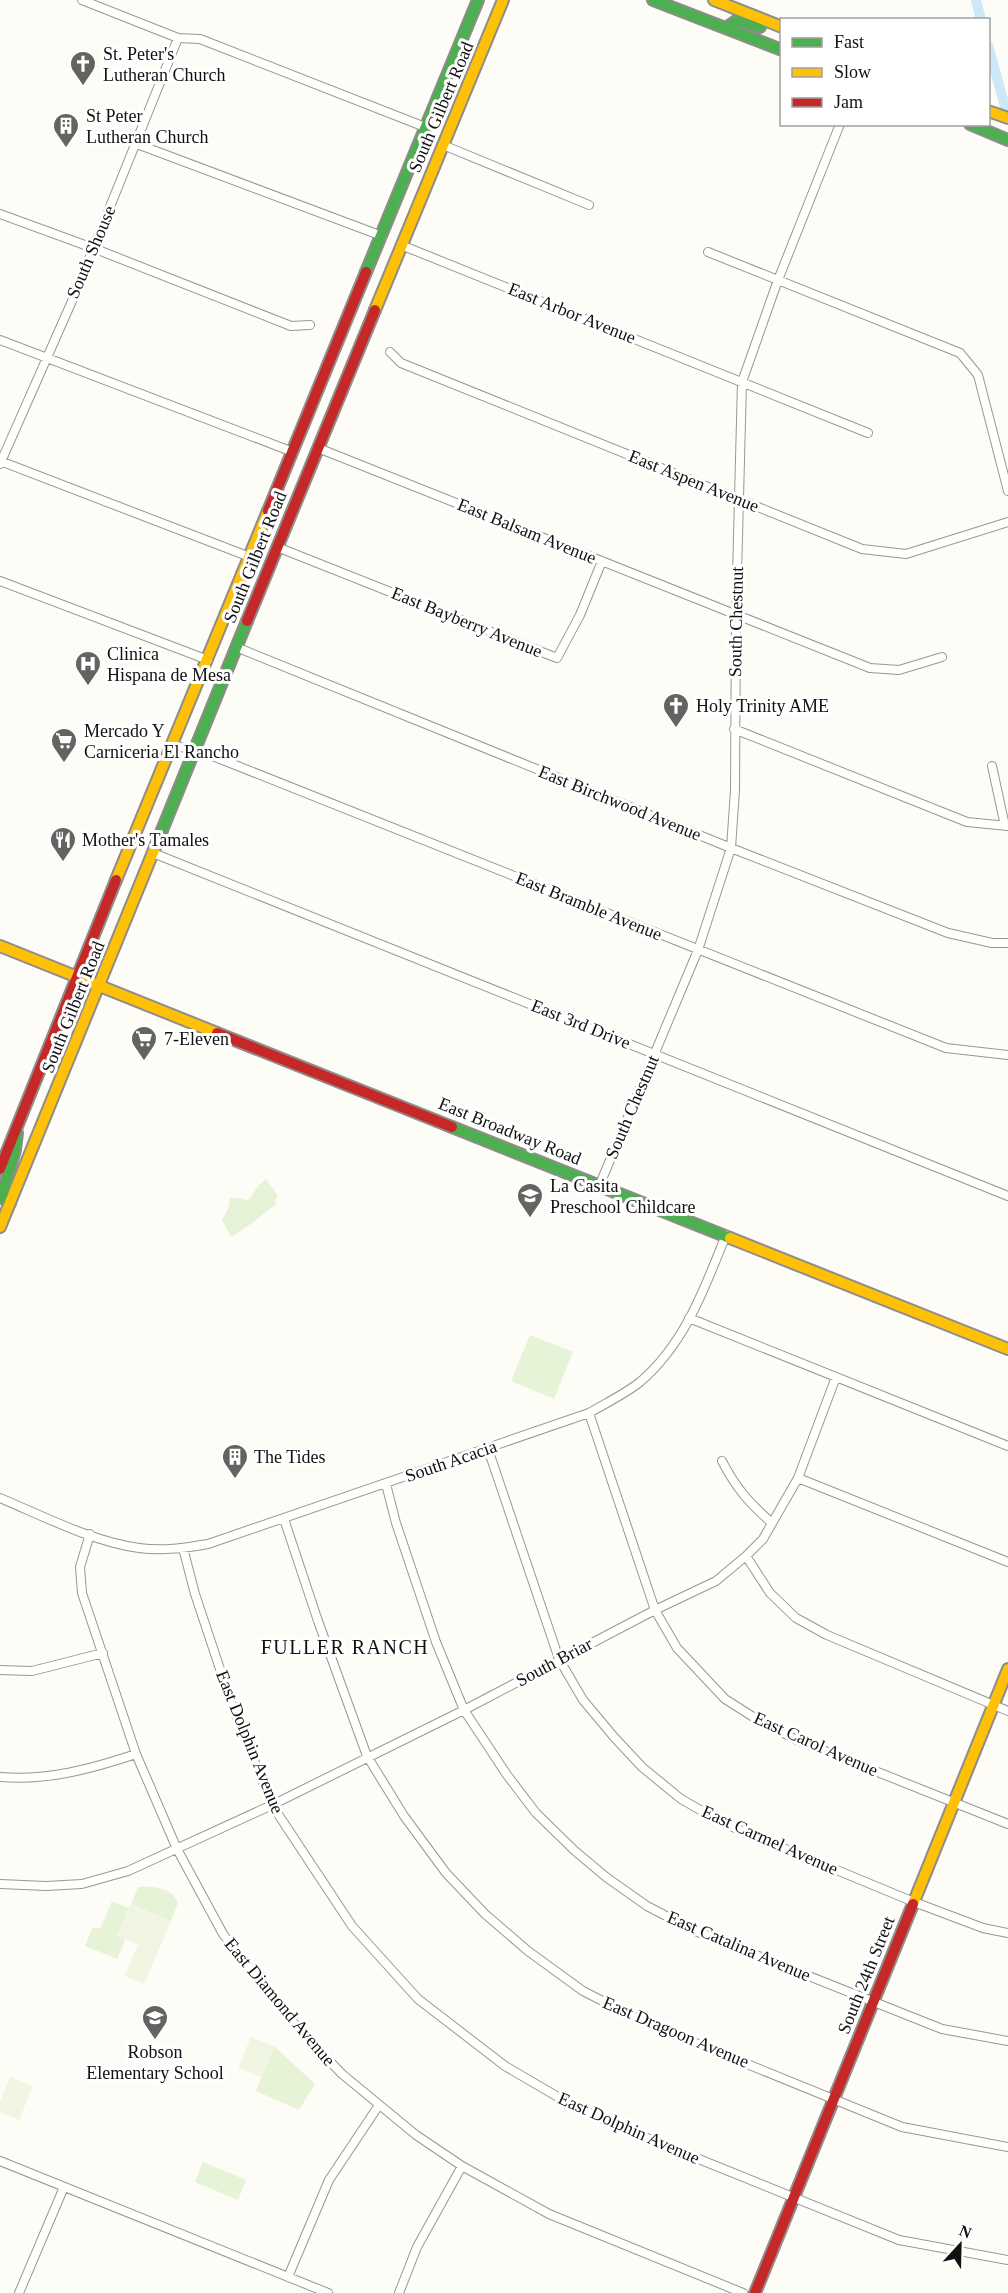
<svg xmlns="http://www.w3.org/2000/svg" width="1008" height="2293" viewBox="0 0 1008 2293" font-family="'Times New Roman',serif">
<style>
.green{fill:#e7f3d7}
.pitch{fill:#f0f6e1}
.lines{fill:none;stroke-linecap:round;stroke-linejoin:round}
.canal{stroke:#cde8f7;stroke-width:10}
.street-casing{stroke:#979795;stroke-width:10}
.fast-casing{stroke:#8e8d8b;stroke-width:14}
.slow-casing{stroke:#8e8d8b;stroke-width:14}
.jam-casing{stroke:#8e8d8b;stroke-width:14}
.street{stroke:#fffffe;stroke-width:8}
.fast{stroke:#4caf50;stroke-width:10}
.slow{stroke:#ffc107;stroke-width:10}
.jam{stroke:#c62828;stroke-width:10}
.labels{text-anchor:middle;stroke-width:6;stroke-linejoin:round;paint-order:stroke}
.poi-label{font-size:18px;fill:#111;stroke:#fff;text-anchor:start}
.street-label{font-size:18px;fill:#111;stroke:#fff}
.neighbourhood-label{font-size:20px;letter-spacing:1.5px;fill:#111;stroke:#fff}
</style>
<rect width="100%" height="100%" fill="#fdfcf7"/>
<!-- green -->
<path class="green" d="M266,1179L278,1196L275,1200L276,1204L251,1224L231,1237L222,1220L228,1209L230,1198H240L248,1201L259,1185Z
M530,1335L573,1352L554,1399L511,1381Z
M138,1887C152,1886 172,1887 178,1903L171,1921L131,1904Z
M112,1901L129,1908L117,1936L125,1940L117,1959L85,1946L93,1927L100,1929Z
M274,2046L315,2084L299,2110L256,2091Z
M203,2162L246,2180L238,2200L195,2182Z"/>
<!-- pitch -->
<path class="pitch" d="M131,1904L171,1921L144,1984L125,1976L138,1944L117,1936Z
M251,2037L274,2046L262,2077L238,2068Z
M10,2077L33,2086L19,2120L0,2112V2102Z"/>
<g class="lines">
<!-- canal -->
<path class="canal" d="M976,0L981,20
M988,45L1008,118"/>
<defs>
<path id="street" d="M82,0L178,38L200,39L425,127
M137,144L382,236
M443,145L589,205
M0,214L93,248L291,326L310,325
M401,245L868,433
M708,252L960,353L978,375L1008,491
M0,340L293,452
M390,352L401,363L862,549L906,554L1008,522
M318,448L870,668L899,670L942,657
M0,461L250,557
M0,464L72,301L178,38
M277,547L557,658L580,615L602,561
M0,581L208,660
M236,647L731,848L948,933L992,943H1008
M734,729L967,822L1008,826
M172,746L195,749L946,1048L1008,1055
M992,766L1005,826
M153,853L1008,1196
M600,1184L698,950L731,848L735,790L736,614L742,382L778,280L840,124
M689,1318L1008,1446
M589,1413L655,1610L677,1648L725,1699L758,1720L795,1739L1008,1824
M488,1449L559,1659L583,1700L614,1737L642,1767L681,1799L723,1823L914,1902L983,1928L1008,1933
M722,1461C736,1488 749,1503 772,1523
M798,1478L1008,1562
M386,1484L396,1523L436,1642L464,1710L507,1775L536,1813L575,1851L606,1877L647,1906L693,1930L942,2029L1008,2041
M0,1498C43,1516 93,1542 139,1548C163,1551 185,1548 208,1544L589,1413C606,1403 625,1394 640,1382C685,1344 705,1287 726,1235
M284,1519L318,1621L367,1756L404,1816L446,1873L485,1914L528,1951L583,1991L644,2022L902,2127L1008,2147
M90,1534L80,1567L82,1593L136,1754L177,1849L223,1934L297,2027L342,2074L416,2135L462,2166L549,2214L743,2293
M183,1548L195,1594L232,1705L272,1805L352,1926L418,1999L505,2066L558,2097L617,2126L899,2240L1008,2260
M746,1556L770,1593L796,1618L827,1635L1008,1711
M0,1670L32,1671L103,1653
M0,1777C47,1781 91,1769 136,1754
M0,1884L46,1886L82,1884L128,1871L272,1805L464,1710L655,1610L716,1581L746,1556L763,1539L798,1478L836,1377
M0,2161L328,2293
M288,2277L329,2180L379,2105
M19,2293L64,2187
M399,2293L417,2247L462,2166"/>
<path id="fast" d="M653,0L782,50
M726,28L736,21L760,27
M970,124L1008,140
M366,272L478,0
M156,845L247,621
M452,1127L730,1238
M10,1203L4,1199L3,1192L15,1150L17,1133"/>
<path id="slow" d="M714,0L782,27
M988,111L1008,118
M375,310L503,0
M116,880L268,511
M0,946L217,1033
M0,1227L156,845
M730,1238L1008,1349
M913,1904L1008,1669"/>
<path id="jam" d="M268,511L366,272
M247,621L375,310
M217,1033L452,1127
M0,1169L116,880
M755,2293L913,1904"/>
</defs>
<!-- street casing -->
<use href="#street" class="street-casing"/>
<!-- fast casing -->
<use href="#fast" class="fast-casing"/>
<!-- slow casing -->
<use href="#slow" class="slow-casing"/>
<!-- jam casing -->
<use href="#jam" class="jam-casing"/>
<!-- street -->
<use href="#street" class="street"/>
<!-- fast -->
<use href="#fast" class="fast"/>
<!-- slow -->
<use href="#slow" class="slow"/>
<!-- jam -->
<use href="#jam" class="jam"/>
</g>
<!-- icons -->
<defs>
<symbol id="church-pin" viewBox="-11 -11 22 30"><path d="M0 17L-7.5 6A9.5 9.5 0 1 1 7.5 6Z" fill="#646362" stroke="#fff"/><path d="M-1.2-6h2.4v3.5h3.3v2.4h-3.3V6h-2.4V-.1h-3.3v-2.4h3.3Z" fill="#fff"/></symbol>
<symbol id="building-pin" viewBox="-11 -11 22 30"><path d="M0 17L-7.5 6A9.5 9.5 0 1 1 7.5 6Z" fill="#646362" stroke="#fff"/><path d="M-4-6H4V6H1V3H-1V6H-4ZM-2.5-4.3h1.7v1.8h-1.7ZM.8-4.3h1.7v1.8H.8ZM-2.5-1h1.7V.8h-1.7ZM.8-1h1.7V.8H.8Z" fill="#fff"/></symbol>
<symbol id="hospital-pin" viewBox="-11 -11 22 30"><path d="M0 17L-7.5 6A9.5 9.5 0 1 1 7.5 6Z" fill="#646362" stroke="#fff"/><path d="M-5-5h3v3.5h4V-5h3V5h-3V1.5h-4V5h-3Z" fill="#fff"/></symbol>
<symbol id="supermarket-pin" viewBox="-11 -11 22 30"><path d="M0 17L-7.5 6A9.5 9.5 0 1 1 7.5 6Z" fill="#646362" stroke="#fff"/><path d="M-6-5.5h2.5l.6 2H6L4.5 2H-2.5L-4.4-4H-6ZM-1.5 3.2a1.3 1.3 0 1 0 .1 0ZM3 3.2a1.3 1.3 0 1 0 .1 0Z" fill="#fff"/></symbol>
<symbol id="restaurant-pin" viewBox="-11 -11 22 30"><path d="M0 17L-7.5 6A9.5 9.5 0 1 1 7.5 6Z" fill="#646362" stroke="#fff"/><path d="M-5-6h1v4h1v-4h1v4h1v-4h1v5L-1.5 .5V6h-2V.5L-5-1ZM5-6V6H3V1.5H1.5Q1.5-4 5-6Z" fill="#fff"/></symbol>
<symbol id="school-pin" viewBox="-11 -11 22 30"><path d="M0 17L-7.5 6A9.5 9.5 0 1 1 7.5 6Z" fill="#646362" stroke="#fff"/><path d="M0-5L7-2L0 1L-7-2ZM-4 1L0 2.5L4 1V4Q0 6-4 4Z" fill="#fff"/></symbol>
</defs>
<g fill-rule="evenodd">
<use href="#church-pin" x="68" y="49" width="30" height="40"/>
<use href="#building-pin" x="51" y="111" width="30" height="40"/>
<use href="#hospital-pin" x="73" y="649" width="30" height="40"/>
<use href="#church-pin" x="661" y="691" width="30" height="40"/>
<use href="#supermarket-pin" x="49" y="726" width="30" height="40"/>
<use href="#restaurant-pin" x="48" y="825" width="30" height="40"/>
<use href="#supermarket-pin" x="129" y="1024" width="30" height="40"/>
<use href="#school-pin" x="515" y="1181" width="30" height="40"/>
<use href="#building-pin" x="220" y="1442" width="30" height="40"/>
<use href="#school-pin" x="140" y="2003" width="30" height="40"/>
</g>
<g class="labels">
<!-- poi labels -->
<g class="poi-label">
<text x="103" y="60">St. Peter's<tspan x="103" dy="21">Lutheran Church</tspan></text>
<text x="86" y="122">St Peter<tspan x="86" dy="21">Lutheran Church</tspan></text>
<text x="107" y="660">Clinica<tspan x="107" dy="21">Hispana de Mesa</tspan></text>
<text x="696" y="712">Holy Trinity AME</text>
<text x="84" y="737">Mercado Y<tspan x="84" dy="21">Carniceria El Rancho</tspan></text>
<text x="82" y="846">Mother's Tamales</text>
<text x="164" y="1045">7-Eleven</text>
<text x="550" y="1192">La Casita<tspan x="550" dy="21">Preschool Childcare</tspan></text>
<text x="254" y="1463">The Tides</text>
<text x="155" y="2058" text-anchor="middle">Robson<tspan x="155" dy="21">Elementary School</tspan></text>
</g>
<!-- street labels -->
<g class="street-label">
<text transform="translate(441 107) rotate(-67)" y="6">South Gilbert Road</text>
<text transform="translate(91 252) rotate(-67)" y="6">South Shouse</text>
<text transform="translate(572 313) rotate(22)" y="6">East Arbor Avenue</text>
<text transform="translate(694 481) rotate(22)" y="6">East Aspen Avenue</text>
<text transform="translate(527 531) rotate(22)" y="6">East Balsam Avenue</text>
<text transform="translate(255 557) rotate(-68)" y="6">South Gilbert Road</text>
<text transform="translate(467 622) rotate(22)" y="6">East Bayberry Avenue</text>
<text transform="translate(736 622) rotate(-89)" y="6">South Chestnut</text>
<text transform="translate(620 803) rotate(22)" y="6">East Birchwood Avenue</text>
<text transform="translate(589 906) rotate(22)" y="6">East Bramble Avenue</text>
<text transform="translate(73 1007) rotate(-68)" y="6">South Gilbert Road</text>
<text transform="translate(581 1024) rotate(22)" y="6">East 3rd Drive</text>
<text transform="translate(632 1107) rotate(-67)" y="6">South Chestnut</text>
<text transform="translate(510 1131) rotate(22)" y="6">East Broadway Road</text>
<text transform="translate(451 1461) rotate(-19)" y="6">South Acacia</text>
<text transform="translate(554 1662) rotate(-28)" y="6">South Briar</text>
<text transform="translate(250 1742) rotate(68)" y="6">East Dolphin Avenue</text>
<text transform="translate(816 1744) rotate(24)" y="6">East Carol Avenue</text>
<text transform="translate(770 1840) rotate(24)" y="6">East Carmel Avenue</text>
<text transform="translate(739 1946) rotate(23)" y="6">East Catalina Avenue</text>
<text transform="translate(866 1975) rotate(-68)" y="6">South 24th Street</text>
<text transform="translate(280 2002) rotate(50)" y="6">East Diamond Avenue</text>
<text transform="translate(676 2032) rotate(23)" y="6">East Dragoon Avenue</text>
<text transform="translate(629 2128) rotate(24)" y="6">East Dolphin Avenue</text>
</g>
<!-- neighbourhood labels -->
<g class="neighbourhood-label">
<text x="345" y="1654">FULLER RANCH</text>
</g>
</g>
<!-- legend -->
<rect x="780" y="18" width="210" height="108" fill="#ffffff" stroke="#a0a0a0" stroke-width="1.5"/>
<rect x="792" y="38" width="30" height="9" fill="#4caf50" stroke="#a0a0a0" stroke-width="1.5"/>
<text x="834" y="48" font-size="18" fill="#111111">Fast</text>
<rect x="792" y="68" width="30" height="9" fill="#ffc107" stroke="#a0a0a0" stroke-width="1.5"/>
<text x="834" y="78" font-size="18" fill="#111111">Slow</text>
<rect x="792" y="98" width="30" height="9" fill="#c62828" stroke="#a0a0a0" stroke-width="1.5"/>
<text x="834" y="108" font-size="18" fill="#111111">Jam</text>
<!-- north arrow -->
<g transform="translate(960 2245) rotate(22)" stroke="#ffffff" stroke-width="4.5" paint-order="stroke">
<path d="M0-4.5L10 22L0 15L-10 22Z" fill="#111111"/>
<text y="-9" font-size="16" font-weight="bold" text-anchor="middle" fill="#111111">N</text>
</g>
</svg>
